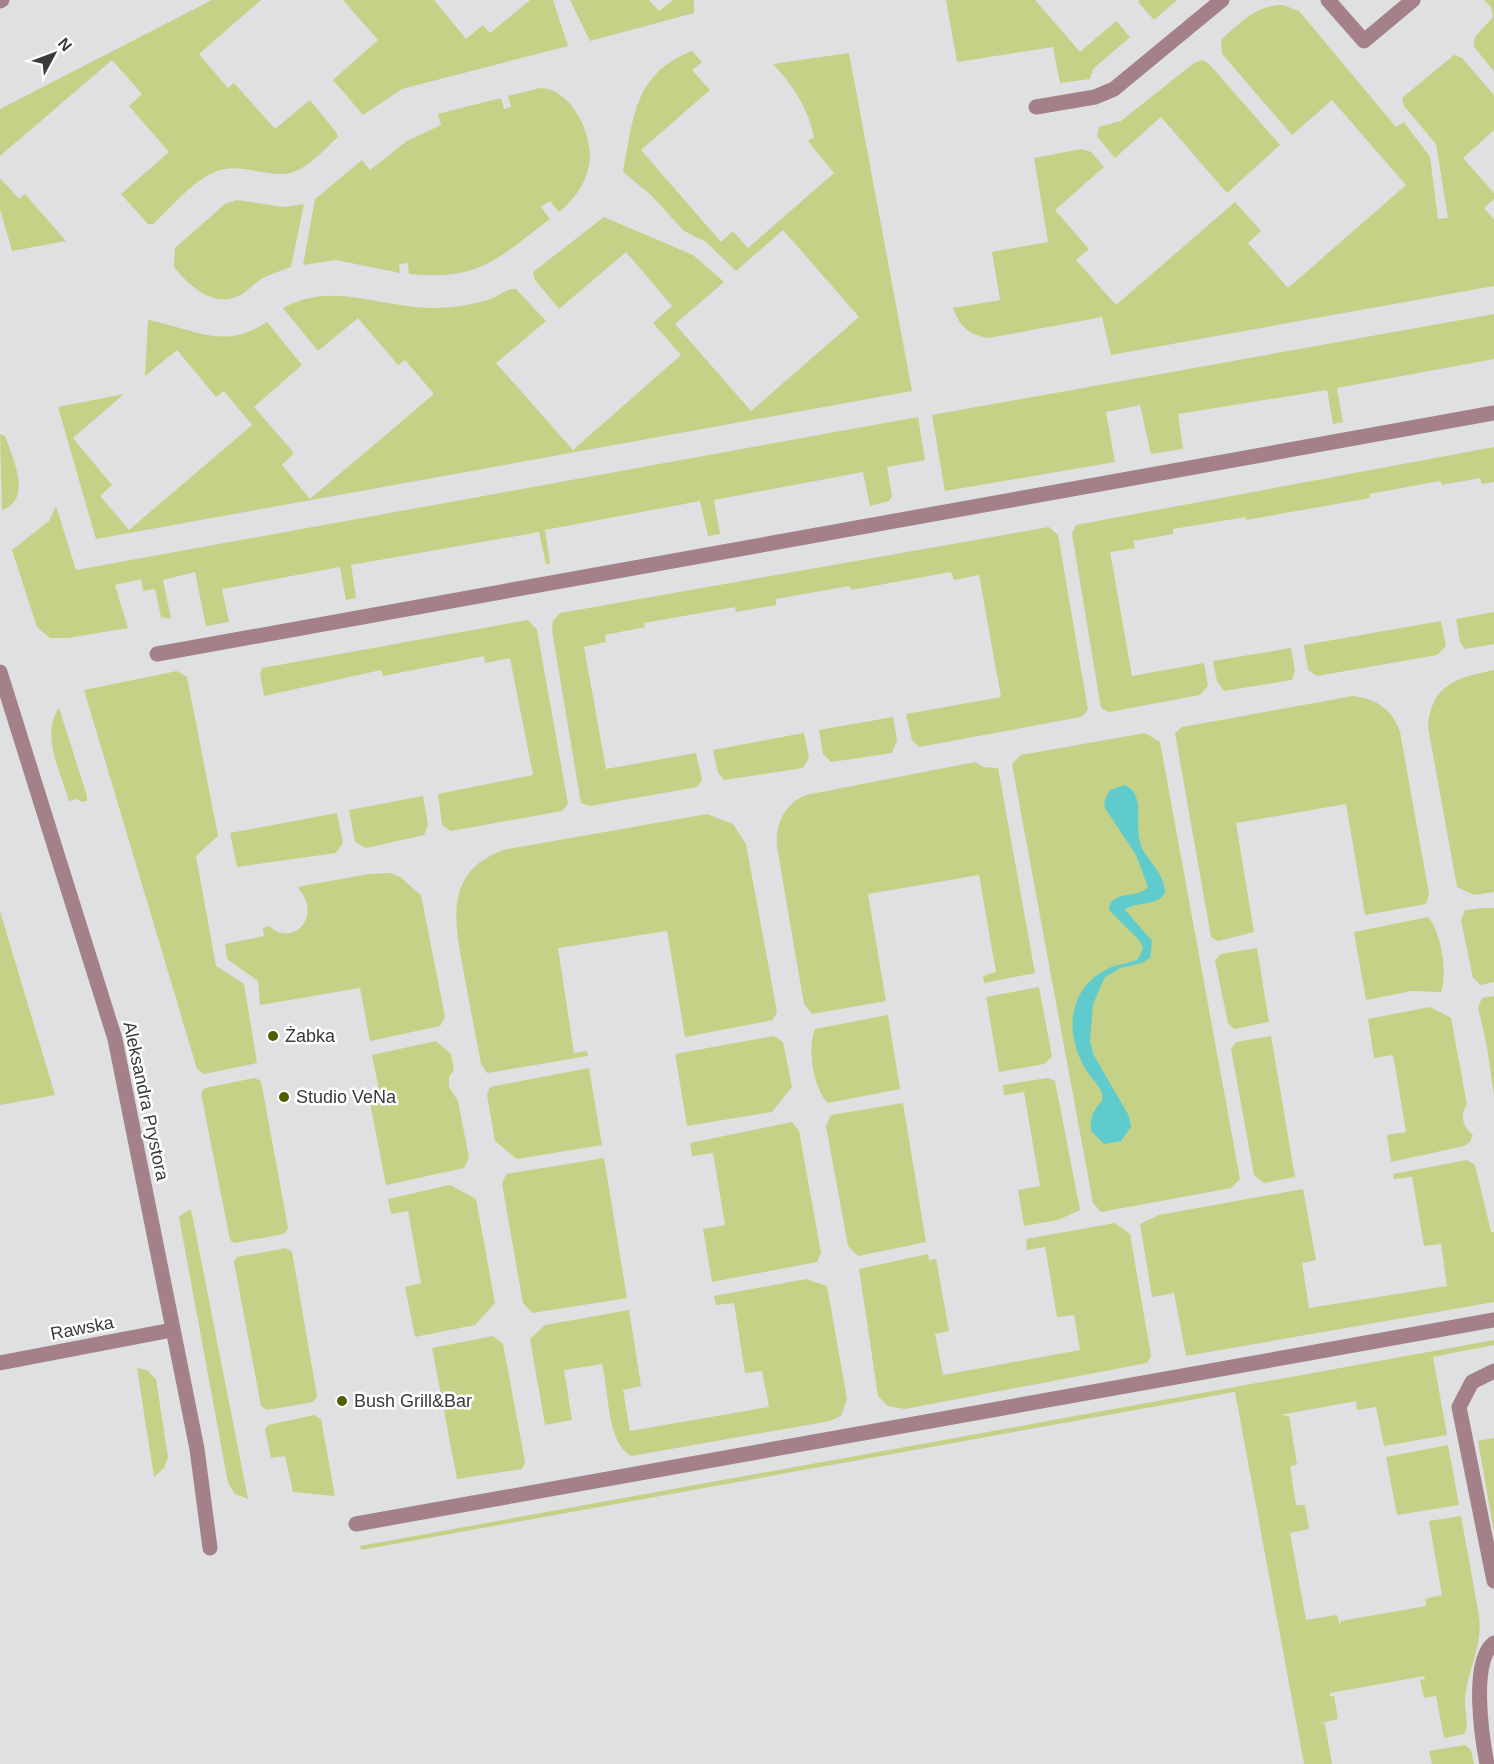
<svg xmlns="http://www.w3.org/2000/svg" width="1494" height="1764" viewBox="0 0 1494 1764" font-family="Arial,sans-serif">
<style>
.green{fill:#c5d187}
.water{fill:#60cbcc}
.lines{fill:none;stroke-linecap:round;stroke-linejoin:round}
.minor{stroke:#a48189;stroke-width:15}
.poi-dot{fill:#505e00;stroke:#fff;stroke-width:2}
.labels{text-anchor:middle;stroke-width:5;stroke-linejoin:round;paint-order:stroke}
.poi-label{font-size:18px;fill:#393a3a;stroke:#fff;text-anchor:start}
.street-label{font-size:18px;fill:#393a3a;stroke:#fff}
</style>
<rect width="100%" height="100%" fill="#dfe0e1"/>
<!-- green -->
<path class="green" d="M212,0H261L199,54L228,88L234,83L275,129L310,100L336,132L338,137C325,148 308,169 290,173C266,178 241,162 217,171C193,180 172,207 153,224H148L121,194L169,152L129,106L142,94L112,60L0,156V109Z
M343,0H434L466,39L483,25L490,33L530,0H553L568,46L402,89L363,115L333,80L378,40Z
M570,0H649L659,11L673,0H694V13L590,41Z
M946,0H1035L1080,52L1116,21L1130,37L1093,69L1090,79L1060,83L1053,47L957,62Z
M1140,0H1177L1154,20L1138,2Z
M1484,0H1494V71L1474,47L1475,37L1493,17L1491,7Z
M1283,5L1299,11L1396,127L1404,122L1430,157L1438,219L1448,218L1436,144L1404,106L1402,98L1454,55L1462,58L1494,95V130L1463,158L1494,193V199L1484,208L1494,220V286L1111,355L1102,317L989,338C969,335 960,327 953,308L1000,300L992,252L1048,242L1034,158L1082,149L1091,152L1104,167L1055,210L1089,249L1076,260L1116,305L1235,202L1261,231L1248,243L1288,288L1406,185L1332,100L1292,135L1222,54L1221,40C1240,23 1256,5 1283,5Z
M692,51L702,62L692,70L710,90L641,150L721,242L733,231L748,248L834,173L808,141L814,137C808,108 793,85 773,64L849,53L912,391L96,539L58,407L124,394L73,438L112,485L100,496L129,530L252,425L224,391L216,397L177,350L145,376L148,320C195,329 223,351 267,322L302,365L254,407L294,453L282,465L310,499L434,394L405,360L398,365L358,318L318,351L283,308C334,280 382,309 436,308C454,308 474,304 491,299C499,296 507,288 516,289L546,321L496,363L573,450L681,355L653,323L672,306L626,252L559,309L535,280L533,272L604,217L693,255L724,282L675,324L751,411L859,317L783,230L736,271L706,242L684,231L651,195L623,172C634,118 633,74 692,51Z
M1203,60L1210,65L1280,145L1227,193L1161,117L1115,158L1097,136L1099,127L1121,121L1194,63Z
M540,88C572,88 595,138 589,166C585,185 573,201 559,212L550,201L541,207L550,219C497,259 480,281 409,274L408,263L399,264L400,273L336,260L303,265L315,199L362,160L370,170L407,141L441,125L438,114L501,98L504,109L511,107L508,96Z
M0,178L19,199L25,194L66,241L12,251L0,209Z
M237,200L283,207L304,204L291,267C283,270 273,273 265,277C255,281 248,292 238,296C212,308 189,285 174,267L175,248L225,204Z
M1494,314V359L1337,388L1343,422L1333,424L1327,390L1178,414L1183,449L1151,454L1140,405L1106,412L1115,462L945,491L932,415Z
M918,417L925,460L887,467L892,496L889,501L870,506L863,472L714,500L720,534L708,536L700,501L545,530L550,564H546L539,532L351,565L356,598L346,600L340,567L222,589L229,622L206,626L195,572L163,580L171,619L161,617L155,589L143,591L141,579L115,585L128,628L68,638H50L37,627L12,550L49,521L56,506L76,570Z
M0,434L5,436C13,459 33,499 2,510Z
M1494,447V482L1482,484L1480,478L1442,485L1440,481L1369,494L1370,498L1246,520V517L1173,529V534L1133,541L1135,548L1110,552L1132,676L1204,663L1208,686L1200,695L1109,712L1101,708L1072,533L1076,525Z
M1049,527L1058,535L1088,710L1081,717L919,747L912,740L906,714L1001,697L979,575L954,580L951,572L851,590L849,586L776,599V605L736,612L735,607L644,623L645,627L605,635L606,642L584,647L606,769L696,753L702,780L697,787L590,806L581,803L552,630L553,621L560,613Z
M1494,612V644L1465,649L1460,642L1456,619Z
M528,620L537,630L568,804L562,811L451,831L442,825L438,794L533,775L510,658L485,663L484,656L383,676L381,670L264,696L260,674L262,668Z
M1441,621L1446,646L1437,655L1317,676L1308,670L1304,645Z
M1291,648L1295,671L1292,680L1224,691L1217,681L1213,661Z
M1494,670V892L1474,895L1457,887L1428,727C1431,684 1457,678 1494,670Z
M177,671L187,677L218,836L196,856L216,966L244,984L257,1063L204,1074L197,1069L84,690Z
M1353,696C1377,699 1392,709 1400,732L1429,894L1426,904L1365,915L1346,804L1236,823L1254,932L1218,941L1211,937L1175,733L1182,727Z
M59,708L87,796V801L82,802L77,799L69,801C61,773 40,734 59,708Z
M893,717L897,740L892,753L831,762L823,754L819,730Z
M804,733L809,758L803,768L724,780L718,773L713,750Z
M1145,733L1160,742L1240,1179L1231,1188L1101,1212L1093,1203L1012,764L1021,755Z
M975,762L983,767L998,768L1035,973L984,983L983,976L996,972L979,875L868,894L886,1001L812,1014L804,1004L777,847C775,825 784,804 806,795Z
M423,796L428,825L424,835L366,848L355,842L349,810Z
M337,813L343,843L336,853L237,867L230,833Z
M707,814L733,824L746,844L777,1012L773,1020L685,1037L667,931L558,948L574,1053L587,1051L588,1056L487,1073L481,1064C476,1036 470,1007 465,979C456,927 440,874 503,850Z
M390,873L400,877L421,895L445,1017L440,1026L370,1041L360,988L260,1005L258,981L227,959L225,944L264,936L263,928L269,926C294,949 324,914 297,887L369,874Z
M1482,908H1494V982L1481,985L1473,978L1461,920L1465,910Z
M0,911L55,1095L0,1105Z
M1428,917C1441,932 1448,973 1441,992L1412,991L1366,1000L1354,932Z
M1257,948L1269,1022L1234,1029L1228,1023L1215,960L1221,954Z
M1039,987L1052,1057L1044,1064L999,1072L986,997Z
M1494,996V1096L1487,1047L1478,1007L1482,998Z
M1430,1007L1451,1018L1467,1105C1459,1115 1463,1127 1473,1135L1470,1142L1464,1146L1391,1162L1387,1135L1406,1132L1393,1055L1374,1058L1368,1019Z
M888,1015L900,1089L828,1103C813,1087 807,1049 815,1029Z
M774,1036L783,1042L792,1087L772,1112L687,1126L675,1054Z
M1271,1036L1295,1177L1264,1183L1254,1175L1231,1049L1236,1042Z
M436,1041L451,1054L454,1070L449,1077V1087L458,1101L469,1158L464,1168L386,1185L369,1098L380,1095L372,1055Z
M589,1068L602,1145L517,1159L495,1141L487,1095L490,1087Z
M254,1078L261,1081L288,1228L284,1234L234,1243L230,1240L201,1093L205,1088Z
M1048,1078L1055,1081L1080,1210L1058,1220L1024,1226L1018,1190L1040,1186L1024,1092L1004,1095L1003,1085Z
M903,1103L926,1242L858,1256L848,1246L826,1126L831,1115Z
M792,1122L799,1131L821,1253L817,1262L712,1282L703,1229L725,1225L713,1153L692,1156L690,1143Z
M604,1158L627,1298L532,1313L523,1303L502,1184L506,1174Z
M1467,1160L1475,1165L1491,1232H1494V1302L1186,1356L1174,1293L1152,1297L1140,1224L1159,1215L1303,1189L1316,1260L1302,1263L1309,1308L1447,1286L1441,1244L1424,1246L1412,1177L1394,1179L1393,1174Z
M450,1185L476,1199L495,1303L475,1325L415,1337L405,1287L421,1283L408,1211L391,1214L388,1199Z
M190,1209L192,1214L248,1499L235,1494L228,1483L179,1217Z
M1115,1223L1130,1234L1151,1356L1147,1363L905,1409L888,1406L878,1396L859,1269L928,1254L929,1260L936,1259L949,1331L935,1334L943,1375L1080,1350L1074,1315L1057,1317L1045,1247L1027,1250L1026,1239Z
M286,1248L292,1252L317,1396L313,1402L267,1410L261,1406L234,1262L237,1257Z
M806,1279L827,1286L847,1399L841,1416L830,1421L631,1456C606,1442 609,1389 602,1364L564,1370L572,1420L545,1425L530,1339L545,1325L629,1310L641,1386L623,1390L630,1431L769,1407L762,1371L745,1373L734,1303L716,1305L714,1296Z
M493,1336L503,1344L525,1462L522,1469L457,1479L432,1348Z
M1494,1340V1345L1433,1357L1447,1435L1384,1446L1376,1407L1357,1410L1356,1401L1280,1415L1289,1416L1297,1465L1290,1466L1296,1505H1305L1309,1529L1290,1533L1306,1620L1337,1615L1340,1625L1341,1621L1426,1606L1425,1599L1442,1595L1429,1521L1461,1516L1479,1616C1483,1644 1468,1670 1465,1698C1464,1710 1470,1724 1464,1734L1444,1738L1436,1696L1424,1698L1420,1680L1425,1679L1424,1676L1330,1693V1696H1334L1338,1719L1321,1723L1325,1724L1332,1764H1304L1235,1392L361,1550L360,1546Z
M137,1368L147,1370L156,1379L168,1457L164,1468L154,1477Z
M314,1415L321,1419L335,1496L293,1492L285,1456L271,1458L265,1429L268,1425Z
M1494,1438V1532L1478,1441Z
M1448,1445L1459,1505L1397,1515L1386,1457Z
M1465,1745L1471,1750L1474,1764H1432L1429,1751Z"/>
<!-- water -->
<path class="water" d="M1125,785C1149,797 1130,828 1144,852C1152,864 1165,877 1165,893C1155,908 1137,900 1125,910L1152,941L1150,958L1142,963L1120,968L1105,977L1093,1004L1090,1041L1093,1054L1129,1116L1131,1127L1121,1141L1104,1144L1091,1131C1090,1117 1093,1111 1102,1101C1105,1090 1094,1082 1088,1073C1065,1038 1065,991 1107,969C1117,964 1128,964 1138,959L1143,949L1140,941L1109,910C1110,889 1137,900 1148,887L1136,855L1105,808L1104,802L1110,790Z"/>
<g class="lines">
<!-- minor -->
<path class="minor" d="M1328,0L1364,41L1413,0
M0,1L2,0
M1036,107L1095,97L1114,89L1222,0
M157,654L1494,413
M0,672L115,1039L197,1449L210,1548
M0,1363L172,1330
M1494,1371L1472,1382L1459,1407L1494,1581
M356,1524L1494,1320
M1487,1764C1482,1738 1470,1661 1494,1643"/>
</g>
<!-- markers -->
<g class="poi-dot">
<circle cx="273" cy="1036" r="6"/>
<circle cx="284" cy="1097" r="6"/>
<circle cx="342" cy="1401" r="6"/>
</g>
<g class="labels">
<!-- poi labels -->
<g class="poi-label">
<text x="285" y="1042">Żabka</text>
<text x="296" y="1103">Studio VeNa</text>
<text x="354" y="1407">Bush Grill&amp;Bar</text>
</g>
<!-- street labels -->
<g class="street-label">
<text transform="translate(146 1101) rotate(78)" y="6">Aleksandra Prystora</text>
<text transform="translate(82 1328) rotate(-11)" y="6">Rawska</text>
</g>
</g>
<!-- north arrow -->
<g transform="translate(54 54) rotate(49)" stroke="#ffffff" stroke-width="4.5" paint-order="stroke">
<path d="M0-4.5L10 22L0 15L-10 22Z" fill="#393a3a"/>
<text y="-9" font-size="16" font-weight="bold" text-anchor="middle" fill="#393a3a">N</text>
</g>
</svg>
